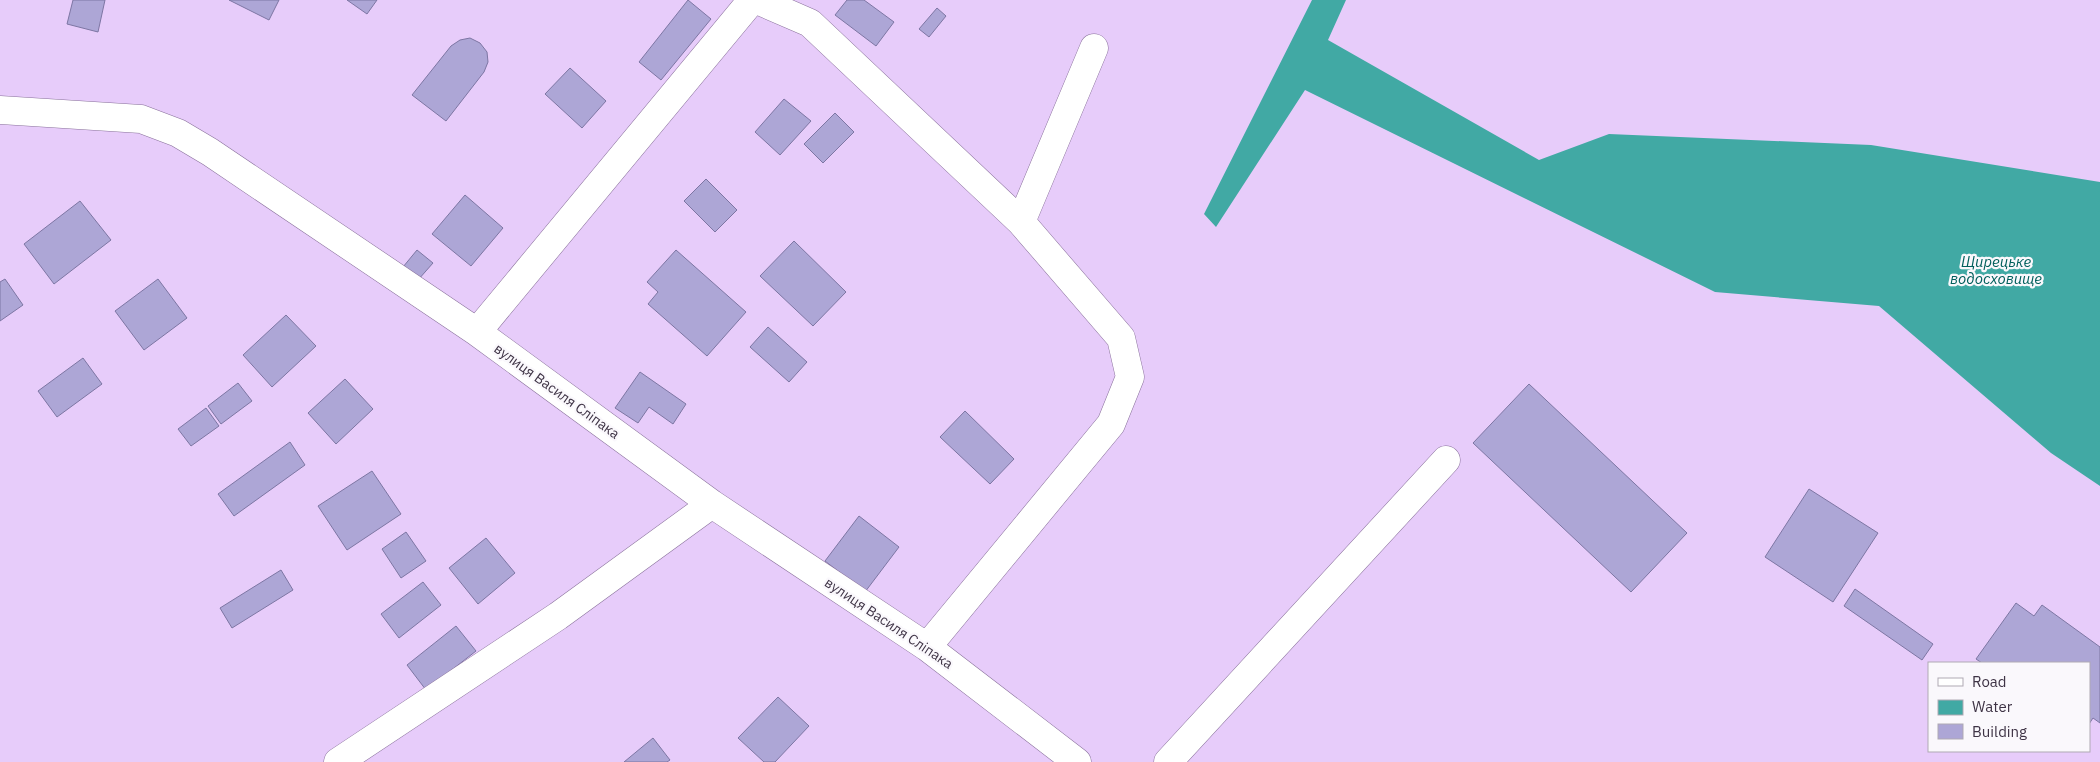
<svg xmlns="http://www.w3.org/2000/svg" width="2100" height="762" viewBox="0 0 2100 762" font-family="'IBM Plex Sans',sans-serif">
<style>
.water{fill:#41a9a4}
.building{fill:#ada6d6;stroke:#7d76a3}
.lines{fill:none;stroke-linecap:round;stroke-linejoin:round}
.minor-casing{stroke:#89719b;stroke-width:29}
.minor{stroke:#fff;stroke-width:28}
.labels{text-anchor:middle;stroke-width:4.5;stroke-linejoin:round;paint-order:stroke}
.street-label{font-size:14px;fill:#3e3345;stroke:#faf8fc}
.water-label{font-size:15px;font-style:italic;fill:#015f5c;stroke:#faf8fc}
</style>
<rect width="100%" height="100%" fill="#e7ccfa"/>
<!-- water -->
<path class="water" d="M1312,0H1346L1328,40L1539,160L1609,134L1871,145L2100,182V486L2051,453L1879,306L1715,292L1305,90L1216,227L1204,214Z"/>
<!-- building -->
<path class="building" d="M73,0H105L98,32L67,24Z
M229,0H279L269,20Z
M347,0H377L367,14Z
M688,0L711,19L661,80L639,62Z
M847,0H864L894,22L876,46L835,15Z
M937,8L946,16L929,37L919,29Z
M470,38L480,43L487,52L488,62L484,72L446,121L412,95L451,46L460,40Z
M570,68L606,101L582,128L545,94Z
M784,99L811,121L780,155L755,132Z
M835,113L854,132L823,163L804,144Z
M706,179L737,210L715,232L684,201Z
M465,195L503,228L471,266L432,234Z
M80,201L111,240L54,284L24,244Z
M794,241L846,292L813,326L760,276Z
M417,250L433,263L418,280L403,267Z
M676,250L746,312L707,356L648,304L658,292L647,282Z
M5,279L23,305L0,321V282Z
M158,279L187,318L144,350L115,311Z
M286,315L316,346L272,387L243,355Z
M768,327L807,362L789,382L750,347Z
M83,358L102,384L57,417L38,391Z
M640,372L686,404L673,424L649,407L638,423L615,408Z
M345,379L373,409L336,444L308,413Z
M238,383L252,401L221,424L208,406Z
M1529,384L1687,533L1631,592L1473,443Z
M206,408L219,426L191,446L178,429Z
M965,411L1014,459L990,484L940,437Z
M290,442L305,465L234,516L218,494Z
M372,471L401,514L347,550L318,506Z
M1809,489L1878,533L1833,602L1765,557Z
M859,516L899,547L865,592L825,561Z
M406,532L426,561L401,578L382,549Z
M486,538L515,573L478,604L449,568Z
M281,570L293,590L232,628L220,608Z
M423,582L441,605L399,638L381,614Z
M1855,589L1933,644L1922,660L1844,606Z
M2016,603L2034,616L2042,605L2100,647V723L2093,718L2089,724V663H1982L1976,659Z
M456,626L476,651L426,690L407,665Z
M778,697L809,726L775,762H764L738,738Z
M653,738L670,760L667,762H624Z"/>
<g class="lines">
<defs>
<path id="minor" d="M757,0L810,23L1021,222
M0,110L141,119L178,133L210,152L477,332L712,504L927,647L1077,762
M477,332L752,0
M927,647L1111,424L1130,377L1121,338L1021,222L1094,48
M338,762L558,616L712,504
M1168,762L1446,460"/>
</defs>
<!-- minor casing -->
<use href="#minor" class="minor-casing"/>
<!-- minor -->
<use href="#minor" class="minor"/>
</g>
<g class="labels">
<!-- street labels -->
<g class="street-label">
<text transform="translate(557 391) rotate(36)" y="5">вулиця Василя Сліпака</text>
<text transform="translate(889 623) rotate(34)" y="5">вулиця Василя Сліпака</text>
</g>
<!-- water labels -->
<g class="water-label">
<text x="1996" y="267">Щирецьке<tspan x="1996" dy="17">водосховище</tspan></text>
</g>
</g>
<!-- legend -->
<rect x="1928" y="662" width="162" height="90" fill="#faf8fc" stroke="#afa9b3"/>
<rect x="1938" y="678" width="25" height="8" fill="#ffffff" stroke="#afa9b3"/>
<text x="1972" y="687" font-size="15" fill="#3e3345">Road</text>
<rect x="1938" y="700" width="25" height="15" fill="#41a9a4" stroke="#afa9b3"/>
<text x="1972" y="712" font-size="15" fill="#3e3345">Water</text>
<rect x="1938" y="724" width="25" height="15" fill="#ada6d6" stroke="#afa9b3"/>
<text x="1972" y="737" font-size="15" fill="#3e3345">Building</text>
</svg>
